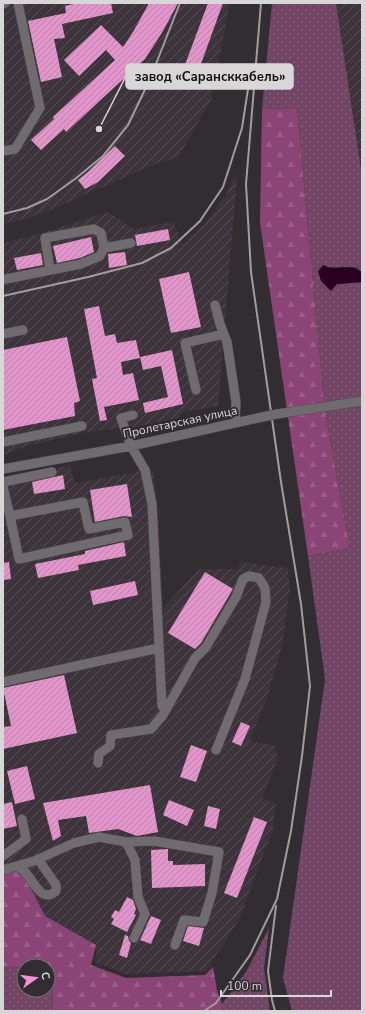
<svg xmlns="http://www.w3.org/2000/svg" width="365" height="1014" viewBox="0 0 365 1014" font-family="'Nunito Sans',sans-serif">
<style>
.industrial{fill:url(#industrial-furrows)}
.grass{fill:url(#grass-dots)}
.forest{fill:url(#forest-firs)}
.water{fill:#29001f}
.building{fill:url(#building-hatch)}
.lines{fill:none;stroke-linecap:round;stroke-linejoin:round}
.minor-casing{stroke:#4f4b4e;stroke-width:10}
.minor{stroke:#706b6e;stroke-width:9}
.rail{stroke:#a09d9f;stroke-width:2}
.minor-bridge-casing{stroke:#4f4b4e;stroke-width:10;stroke-linecap:butt}
.minor-bridge{stroke:#706b6e;stroke-width:9}
.labels{text-anchor:middle;stroke-width:4;stroke-linejoin:round;paint-order:stroke}
.street-label{font-size:12px;fill:#d9d6d8;stroke:#312d30}
.leader{fill:none;stroke:#d9d6d8;stroke-width:1.5}
.callout-dot{fill:#d9d6d8;stroke:#312d30;stroke-width:1.5}
.callout{fill:#d9d6d8;stroke:#d9d6d8;stroke-width:1.5}
.callout-label{font-size:13px;text-anchor:middle;font-weight:bold;fill:#111}
</style>
<defs>
<pattern id="industrial-furrows" width="10" height="10" patternUnits="userSpaceOnUse"><rect width="10" height="10" fill="#3d333a"/><path d="M-1 1l2-2M0 10L10 0M9 11l2-2" fill="none" stroke="#585056"/></pattern>
<pattern id="grass-dots" width="8" height="8" patternUnits="userSpaceOnUse"><rect width="8" height="8" fill="#714563"/><path d="M2 2h.1M6 6h.1" fill="none" stroke="#855f79" stroke-width="1.8" stroke-linecap="round"/></pattern>
<pattern id="forest-firs" width="22" height="20" patternUnits="userSpaceOnUse"><rect width="22" height="20" fill="#8a4476"/><path d="M5 1l3.5 6h-7zM16 11l3.5 6h-7z" fill="#9a5e89"/></pattern>
<pattern id="building-hatch" width="6" height="6" patternUnits="userSpaceOnUse"><rect width="6" height="6" fill="#e295ca"/><path d="M-1 1l2-2M0 6l6-6M5 7l2-2" fill="none" stroke="#ba80a8"/></pattern>
</defs>
<rect width="100%" height="100%" fill="#312d30"/>
<!-- industrial -->
<path class="industrial" d="M3,3H230L211,100L178,158L160,162L53,209L22,220L3,224Z
M336,3H362V176Z
M237,177L218,406L182,412L181,415L178,418L141,426L87,432L27,446L3,455V243L35,235L108,212L134,229L173,222L183,244L205,223L226,195L233,178Z
M70,465L75,483L153,469L158,511L163,608L199,569H238L240,562L288,568L290,591L282,646L268,695L250,741L274,745L278,758L262,799L276,803L273,829L239,920L206,971L126,974L94,962L97,951L44,923L3,889V480Z"/>
<!-- grass -->
<path class="grass" d="M272,3H336L362,176V272L355,267L328,268L337,284L362,282V1011H292L283,978L325,679L308,556L350,548L325,412L297,108L262,109Z
M269,928L264,968L270,1011H221L222,1004L246,972Z
M3,966L24,968V990H48V971L52,972L53,1011H3Z"/>
<!-- forest -->
<path class="forest" d="M297,108L325,412L350,548L308,556L260,223L262,109Z
M3,864L23,873L45,916L96,945L91,965L126,978L205,975L213,967L217,990L222,1004L221,1011H53L52,972L48,971V966H24V968L3,966Z"/>
<!-- water -->
<path class="water" d="M323,265C335,272 347,262 362,272V282L337,284L331,291L321,281L318,271Z"/>
<!-- building -->
<path class="building" d="M77,3H111L113,13L62,24L65,38L54,39L62,77L41,82L28,21L66,13L65,6Z
M149,3H178L163,31L145,59L66,132L64,129L41,150L31,140L54,119L53,117L115,60L106,50L79,76L64,60L101,25L123,47L133,32Z
M208,3H223L197,75L183,70Z
M115,146L125,156L98,182L85,189L78,180L88,172Z
M168,229L170,240L137,246L135,235Z
M91,237L94,252L80,258L57,263L53,246Z
M125,252L127,265L109,268L108,254Z
M41,253L43,265L17,270L14,258Z
M189,272L201,327L171,333L159,279Z
M99,306L105,336L115,334L117,343L136,340L140,358L121,362L123,375L133,373L139,400L104,407L107,420L100,421L92,379L97,378L84,309Z
M67,337L80,401L74,403L75,416L3,430V350Z
M172,350L183,404L145,413L143,403L168,397L161,366L143,370L140,357Z
M63,475L65,489L34,494L32,482Z
M127,484L132,517L124,516L95,522L90,490Z
M124,542L126,556L78,565L79,570L38,578L35,564L85,554V551Z
M9,562L11,579L3,580V563Z
M205,572L233,589L201,643L195,649L168,633Z
M135,581L138,595L93,605L90,591Z
M64,675L77,733L3,749V727L11,726L3,688Z
M241,722L250,726L241,746L232,742Z
M191,745L207,751L196,782L180,777Z
M27,766L35,799L15,804L7,771Z
M150,785L158,832L137,836L118,829L89,833L86,816L58,820L61,836L53,841L43,803Z
M169,800L194,810L187,826L163,815Z
M12,802L17,826L3,829V804Z
M208,806L220,809L216,829L204,826Z
M254,817L267,822L237,898L224,893Z
M168,849V861H173V865L205,864V886L152,888L151,850Z
M127,897L133,900L136,909L134,914L136,915L127,932L111,924L114,919L111,917L115,910L119,912Z
M151,916L161,920L151,944L140,940Z
M188,926L204,928L199,946L183,941Z
M125,935L128,936L129,941L131,943L127,958L119,955Z"/>
<g class="lines">
<defs>
<path id="minor" d="M3,4L5,3
M3,151L15,149L40,108L18,3
M104,248L131,243
M3,279H6L81,264L100,256L104,248L101,233L94,229L45,238L50,270
M215,305L220,324L227,342L236,402L235,422
M3,334L23,330
M196,390L185,343L224,334
M277,414L362,401
M133,415L121,418L131,446L145,470L152,504L162,706L166,708
M3,442L82,426
M3,469L131,446L267,416
M3,482L52,472
M3,487L10,516L83,502L89,529L125,522L128,535L19,559L10,516
M3,682L159,648
M98,763L99,754L110,746L111,735L151,729L163,715L195,658L206,647L236,597L243,579L249,576L259,578L265,588L266,602L245,679L216,750
M126,842L135,860L138,897L145,914L134,938
M3,856L26,839L22,819
M18,866C20,868 23,870 25,872C34,881 41,904 56,891V885L38,859
M3,870L34,861L74,843L99,837L126,842L154,841L219,852L212,893L203,922L184,920L175,945"/>
</defs>
<!-- minor casing -->
<use href="#minor" class="minor-casing"/>
<!-- minor -->
<use href="#minor" class="minor"/>
<!-- rail -->
<path class="rail" d="M3,214L27,208L47,199L75,179L103,156L128,125L150,79L180,3
M3,296L88,277L142,263L171,248L200,221L223,187L242,128L250,76
M204,1011L216,1003L250,955L277,899L291,831L302,756L310,686L301,604L281,482L251,272L246,184L261,3
M275,1011L272,1000L268,971L276,906"/>
<defs>
<path id="minor-bridge" d="M267,416L277,414"/>
</defs>
<!-- minor-bridge casing -->
<use href="#minor-bridge" class="minor-bridge-casing"/>
<!-- minor-bridge -->
<use href="#minor-bridge" class="minor-bridge"/>
</g>
<g class="labels">
<!-- street labels -->
<g class="street-label">
<text transform="translate(180 422) rotate(-12)" y="4">Пролетарская улица</text>
</g>
</g>
<!-- callouts -->
<path class="leader" d="M99 129L126 76"/>
<circle class="callout-dot" cx="99" cy="129" r="4"/>
<rect class="callout" x="126" y="64" width="167" height="25" rx="4"/>
<g class="callout-label">
<text x="210" y="81">завод «Сарансккабель»</text>
</g>
<!-- border -->
<rect width="365" height="1014" fill="none" stroke="#d9d6d8" stroke-width="8"/>
<!-- north arrow -->
<g transform="translate(36 978) rotate(76)"><circle r="19" fill="#312d30" stroke="#747173"/>
<path d="M0-3L7 15L0 10L-7 15Z" fill="#f391d5"/>
<text y="-6" font-size="11" font-weight="bold" text-anchor="middle" fill="#d9d6d8">С</text>
</g>
<!-- scale -->
<path d="M221 990v6h110v-6" fill="none" stroke="#d9d6d8" stroke-width="2"/>
<text x="227" y="990" font-size="12" fill="#d9d6d8" stroke="#312d30" stroke-width="3" paint-order="stroke">100 m</text>
</svg>
